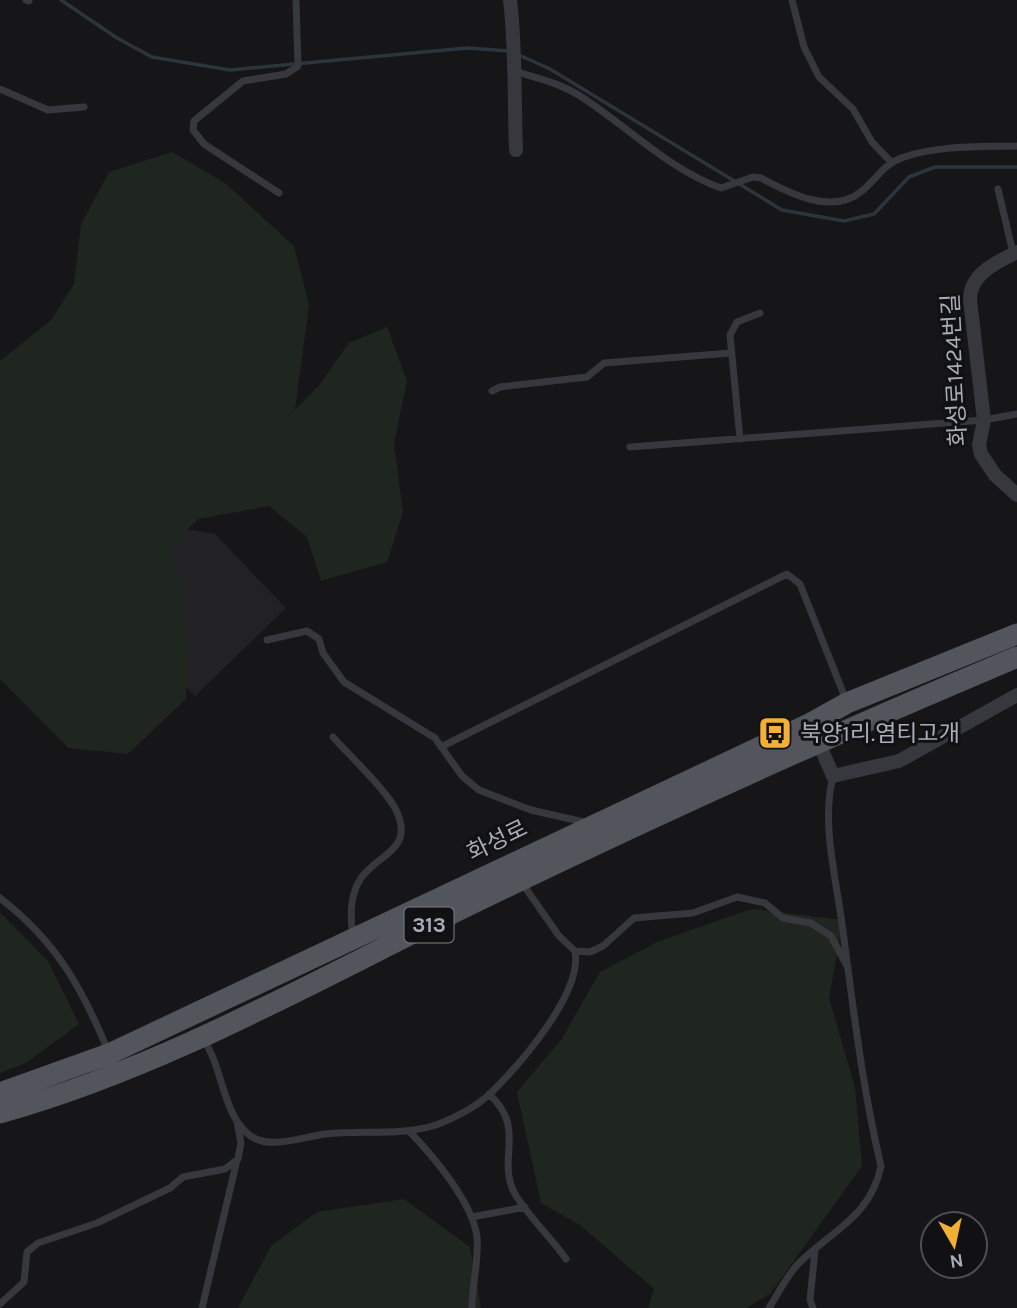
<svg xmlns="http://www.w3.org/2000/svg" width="1017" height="1308" viewBox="0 0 1017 1308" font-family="Karla,'Noto Sans KR',sans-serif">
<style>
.built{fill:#222225}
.green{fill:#1e261f}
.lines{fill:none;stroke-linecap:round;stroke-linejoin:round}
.stream{stroke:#2c353c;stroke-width:3.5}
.lane{stroke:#37383d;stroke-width:7}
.street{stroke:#37383d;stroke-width:14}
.primary{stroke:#53555c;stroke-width:21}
.labels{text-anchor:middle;stroke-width:6;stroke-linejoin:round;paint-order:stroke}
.shield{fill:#111113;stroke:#7b7e86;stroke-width:2}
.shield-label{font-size:21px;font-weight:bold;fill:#a8adb8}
.street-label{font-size:23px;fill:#a8adb8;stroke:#111113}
.poi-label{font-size:23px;fill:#a8adb8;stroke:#111113;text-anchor:start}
</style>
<rect width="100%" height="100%" fill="#161618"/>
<!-- built -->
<path class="built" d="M121,518L215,534L286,608L195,696L71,567Z"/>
<!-- green -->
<path class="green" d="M172,152L225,183L294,246L309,305L295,410L319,385L349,343L387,327L407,381L394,443L403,513L387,562L321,581L307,537L269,506L198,519L171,546L189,637L186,699L128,754L68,748L0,679V361L51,320L74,284L81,224L109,172Z
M751,909L843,920L829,998L855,1087L862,1166L770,1294L746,1308H648L654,1289L580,1225L541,1203L517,1092L561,1040L600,972L657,942Z
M0,912L48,961L79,1024L26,1063L0,1073Z
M404,1199L470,1247L481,1308H238L271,1246L317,1212Z"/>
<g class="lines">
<!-- stream -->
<path class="stream" d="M61,0L117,38L152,57L230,70L467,48L509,51
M519,55L550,69L782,210L844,221L874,214L909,177L935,167H1017"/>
<!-- lane -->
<path class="lane" d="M26,0L29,1
M792,0L804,47L819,77L853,109L872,142L891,162
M514,71C536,78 560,83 580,96C626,125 669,170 721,188L753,177L761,178C789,193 832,216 862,191C878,178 883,164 904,157C940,145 980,147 1017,146
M0,89L48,110L84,107
M998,189L1013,253
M279,193L204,144L193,130L194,121L200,116L243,81L286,74L298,66L296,0
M492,391L500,387L587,377L604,363L731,353
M740,439L730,335L737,322L760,313
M630,447L984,420L1017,414
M267,640L307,631L319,639L323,653L344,682L435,738L462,776L479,790L531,810L588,823
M333,737C349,755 387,791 396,810C415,850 379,853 361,878C350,894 350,917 353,935
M441,747L787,574L800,584L846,700
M522,883L559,936L575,951L590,952L603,946L634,918L693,913L737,897L765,903L783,918L811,923L831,936L846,964
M0,898C57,942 82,988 109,1053
M203,1039C223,1067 222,1112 248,1134C268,1151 302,1137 325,1134C362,1130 401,1136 436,1125C454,1118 477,1106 491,1093C520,1064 583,993 575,951
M489,1094C526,1128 498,1156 513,1190C520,1207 553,1240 566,1259
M410,1132C433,1156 473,1203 477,1237C479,1260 472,1285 472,1308
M472,1217L525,1207
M0,1304L24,1282L27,1252L38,1243L97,1223L170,1188L183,1177L225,1169L238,1159L241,1143L237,1122
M202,1308L237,1160
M769,1308C778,1294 787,1275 799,1263C833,1230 871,1216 881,1166C862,1087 853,1005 842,924C836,877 821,823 833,777
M813,1308L810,1300L815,1250"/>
<!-- street -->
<path class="street" d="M510,0C516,49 514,100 516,150
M1017,252C995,263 970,274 970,300L984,420L979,445L981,454L995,475L1017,495
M815,734L833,776L899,761L1017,695"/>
<!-- primary -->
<path class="primary" d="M0,1093L109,1054L811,723L847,703L1017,634
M0,1113C161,1068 311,983 461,909C644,820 829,736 1017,657"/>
</g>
<!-- icons -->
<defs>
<symbol id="bus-square" viewBox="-11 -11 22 22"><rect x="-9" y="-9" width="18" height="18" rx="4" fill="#f2b134" stroke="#111113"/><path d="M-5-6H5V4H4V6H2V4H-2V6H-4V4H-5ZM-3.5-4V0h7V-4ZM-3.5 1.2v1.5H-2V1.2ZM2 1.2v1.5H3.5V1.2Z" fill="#111"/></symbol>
</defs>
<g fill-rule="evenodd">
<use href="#bus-square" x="756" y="714" width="38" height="38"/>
</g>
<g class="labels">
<!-- shield labels -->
<rect class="shield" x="404.5" y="907.5" width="49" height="35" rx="5"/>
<g class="shield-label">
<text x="429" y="932">313</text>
</g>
<!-- street labels -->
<g class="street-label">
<text transform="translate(954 370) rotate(-93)" y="8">화성로1424번길</text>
<text transform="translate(497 840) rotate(-26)" y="8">화성로</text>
</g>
<!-- poi labels -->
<g class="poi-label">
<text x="800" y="741">북양1리.염티고개</text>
</g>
</g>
<!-- north arrow -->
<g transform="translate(954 1245) rotate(171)"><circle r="33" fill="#111113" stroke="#4d4f55" stroke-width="2"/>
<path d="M0-5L12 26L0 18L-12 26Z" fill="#f2b134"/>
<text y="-10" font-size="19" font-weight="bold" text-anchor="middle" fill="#a8adb8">N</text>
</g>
</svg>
